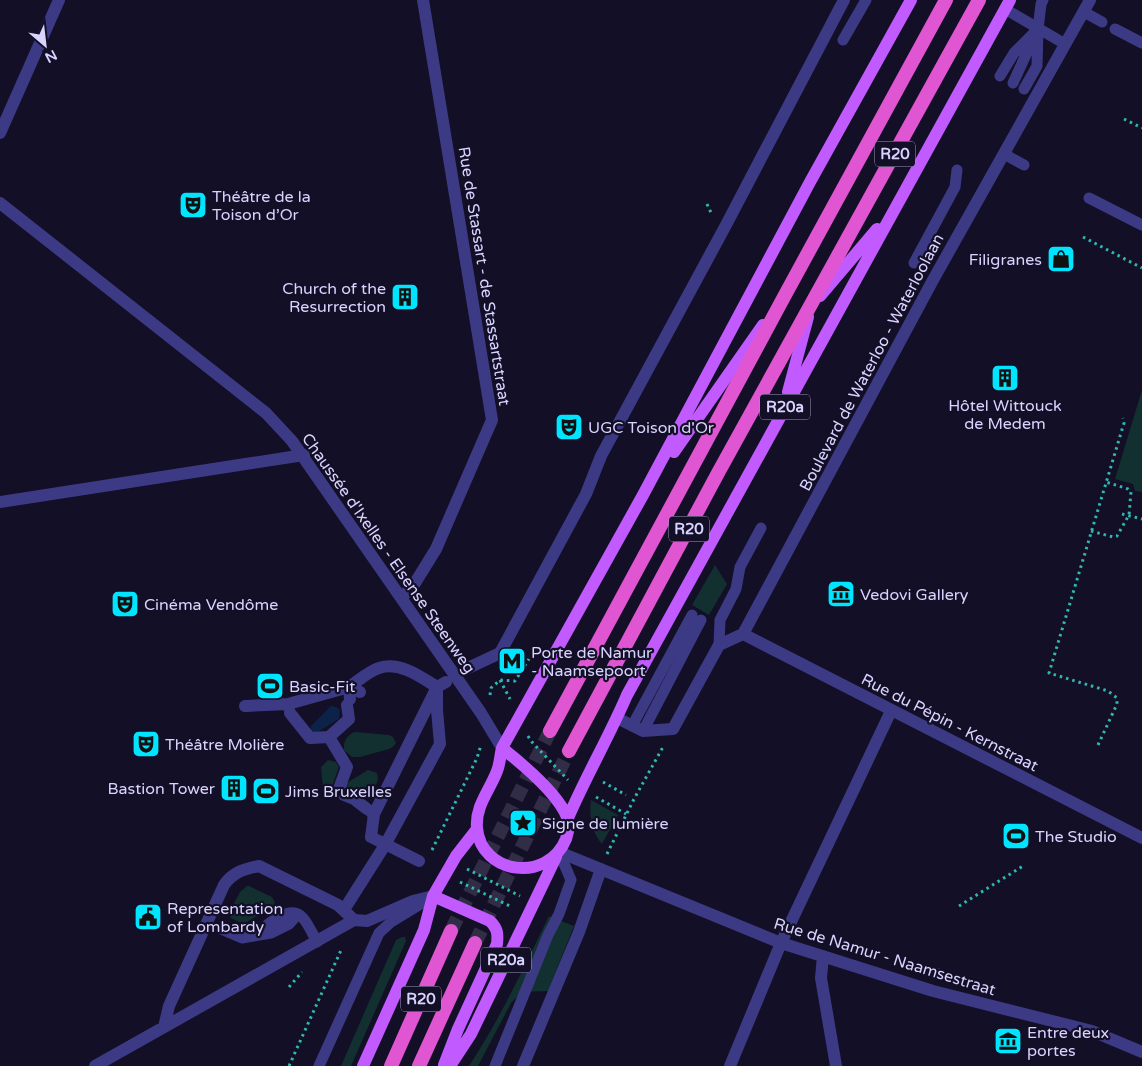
<svg xmlns="http://www.w3.org/2000/svg" width="1142" height="1066" viewBox="0 0 1142 1066" font-family="'Varela Round',sans-serif">
<style>
.green{fill:#12302f}
.water{fill:#0c2248}
.lines{fill:none;stroke-linecap:round;stroke-linejoin:round}
.trunk-tunnel{stroke:#312d47;stroke-width:14;stroke-dasharray:14 7;stroke-linecap:butt}
.path{stroke:#2fb8b0;stroke-width:3;stroke-dasharray:2.5 4;stroke-linecap:butt}
.service{stroke:#3d3a85;stroke-width:11}
.pedestrian{stroke:#3d3a85;stroke-width:12}
.minor{stroke:#3d3a85;stroke-width:12}
.tertiary{stroke:#3d3a85;stroke-width:12}
.primary{stroke:#c25bff;stroke-width:12}
.trunk{stroke:#e055d1;stroke-width:14}
.labels{text-anchor:middle;stroke-width:4.5;stroke-linejoin:round;paint-order:stroke}
.shield{fill:#130f26;stroke:#9e99be;stroke-width:1}
.shield-label{font-size:15px;font-weight:bold;fill:#d9d4ff}
.poi-label{font-size:16px;fill:#d9d4ff;stroke:#130f26;text-anchor:start}
.street-label{font-size:16px;fill:#d9d4ff;stroke:#130f26}
</style>
<rect width="100%" height="100%" fill="#130f26"/>
<!-- green -->
<path class="green" d="M1142,390V492L1135,491L1133,484L1115,479Z
M715,565L727,584L709,615L692,605Z
M355,732L389,735L393,737L396,743L393,747L389,749L360,757H352L344,750C343,741 347,735 355,732Z
M328,760L336,762L339,767L331,789L328,791L323,788L321,767Z
M368,770L377,773L378,779L376,785L349,794L345,784Z
M591,800L618,815L602,844C591,832 589,815 591,800Z
M247,886H249L272,897L275,902L273,906L247,922L241,923L231,918L229,913L240,892Z
M549,916L574,926L548,991C531,992 524,989 511,1003L478,1066H469C500,1019 524,967 549,916Z
M402,937H405L406,941L351,1066H341L396,940Z"/>
<!-- water -->
<path class="water" d="M331,706L336,707L340,710L339,719L316,733L311,731V726Z"/>
<g class="lines">
<!-- trunk-tunnel -->
<path class="trunk-tunnel" d="M451,931L550,731
M475,943L569,751"/>
<!-- path -->
<path class="path" d="M1124,119L1142,128
M707,204L712,215
M1083,237L1142,268
M1122,514L1142,519
M1091,531L1113,537L1117,536L1129,515L1131,492L1128,489L1106,482
M500,680L510,699
M490,695L491,688L500,680L515,681L529,659
M528,736L531,741L568,780
M1098,745L1117,704V698L1108,691L1049,673L1124,423L1123,418
M603,782L626,795
M596,797L626,814
M432,850L477,758L481,745
M607,854L634,799L663,747
M467,869L520,896
M460,882L512,907
M959,906L1023,866
M938,976L940,969
M289,987L302,972
M289,1066L342,948"/>
<!-- service -->
<path class="service" d="M1005,9L1065,44
M1084,12L1102,22
M1115,29L1142,43
M843,40L866,0
M1000,76L1014,53L1038,29
M1013,83L1035,35
M1024,89L1037,66L1038,29L1041,4L1043,0
M1004,154L1024,165
M1089,198L1142,225
M914,263L955,187L957,170
M719,645L720,620L736,589L740,567L761,528
M632,726L692,615
M643,731L701,620
M221,929L242,938L271,933L289,924L298,914
M257,935C266,925 290,903 303,918C309,925 313,935 317,942
M319,1066L379,933L391,922L427,900
M495,1066L548,935L559,914L571,880L559,852"/>
<!-- pedestrian -->
<path class="pedestrian" d="M466,669L500,653L586,494L601,456L726,225L844,0
M350,699L349,687C358,681 369,671 379,668C400,661 421,677 437,687L374,814
M288,704L349,687L360,692
M245,706L288,704L289,708
M290,713L310,738L329,737L347,767L340,786L344,795L354,799L367,809
M329,737L349,719L347,705
M371,812L374,814L371,837L419,861
M347,905L385,845L440,744L437,710V687L446,682"/>
<!-- minor -->
<path class="minor" d="M0,133L59,0
M0,203L266,413L292,441L481,713L502,748
M402,597L415,583L436,549L492,420L423,0
M743,634L1142,838
M617,718L643,731L673,729L719,645L743,634L933,280L1090,0
M559,852L781,943L933,991L1092,1031L1142,1052
M823,956L821,978L836,1066
M164,1027L169,1006L224,885C233,872 244,869 259,866L338,905L354,920
M95,1066L354,920L367,921L413,901L433,896
M523,1066L579,932L601,869
M730,1066L781,943L891,711"/>
<!-- tertiary -->
<path class="tertiary" d="M0,502L304,455"/>
<!-- primary -->
<path class="primary" d="M820,296L877,229
M788,392L808,317
M674,452L763,325
M502,748C521,763 558,794 567,817C570,824 568,833 566,839C548,883 481,875 477,828C475,806 490,790 497,771C500,764 500,756 502,748L643,495L810,182L911,0
M568,818C586,776 609,737 627,695L1010,0
M433,896L490,921C498,929 498,934 497,944L458,1029L444,1065
M363,1066L424,930L433,896L456,856L477,829
M450,1066L471,1034L556,857"/>
<!-- trunk -->
<path class="trunk" d="M550,731L785,295L946,0
M569,751L718,473L979,0
M391,1066L451,931
M419,1066L475,943"/>
</g>
<!-- icons -->
<defs>
<symbol id="theatre-square" viewBox="-11 -11 22 22"><rect x="-9" y="-9" width="18" height="18" rx="4" fill="#00e5ff" stroke="#130f26"/><path d="M-5-5.5Q0-4 5-5.5V0Q5 5 0 6Q-5 5-5 0ZM-3.3-2.5H-1v1.5H-3.3ZM1-2.5H3.3v1.5H1ZM-2.8 1Q0 5.5 2.8 1Z" fill="#111"/></symbol>
<symbol id="shop-square" viewBox="-11 -11 22 22"><rect x="-9" y="-9" width="18" height="18" rx="4" fill="#00e5ff" stroke="#130f26"/><path d="M-5-2.5h2.3a2.7 3.5 0 0 1 5.4 0H5L5.5 6h-11ZM-1.5-2.5h3a1.5 2.3 0 0 0-3 0Z" fill="#111"/></symbol>
<symbol id="building-square" viewBox="-11 -11 22 22"><rect x="-9" y="-9" width="18" height="18" rx="4" fill="#00e5ff" stroke="#130f26"/><path d="M-4-6H4V6H1V3H-1V6H-4ZM-2.5-4.3h1.7v1.8h-1.7ZM.8-4.3h1.7v1.8H.8ZM-2.5-1h1.7V.8h-1.7ZM.8-1h1.7V.8H.8Z" fill="#111"/></symbol>
<symbol id="museum-square" viewBox="-11 -11 22 22"><rect x="-9" y="-9" width="18" height="18" rx="4" fill="#00e5ff" stroke="#130f26"/><path d="M0-6L6-3V-2H-6V-3ZM-5-1h2V3h-2ZM-1-1h2V3h-2ZM3-1h2V3H3ZM-6 4H6V6H-6Z" fill="#111"/></symbol>
<symbol id="metro-square" viewBox="-11 -11 22 22"><rect x="-9" y="-9" width="18" height="18" rx="4" fill="#00e5ff" stroke="#130f26"/><path d="M-5.5 5V-5H-3L0 0L3-5H5.5V5H3V-.5L0 4L-3-.5V5Z" fill="#111"/></symbol>
<symbol id="stadium-square" viewBox="-11 -11 22 22"><rect x="-9" y="-9" width="18" height="18" rx="4" fill="#00e5ff" stroke="#130f26"/><path d="M0-5a6.5 5 0 1 0 0 10a6.5 5 0 1 0 0-10ZM-3.5-1.8h7v3.6h-7Z" fill="#111"/></symbol>
<symbol id="sight-square" viewBox="-11 -11 22 22"><rect x="-9" y="-9" width="18" height="18" rx="4" fill="#00e5ff" stroke="#130f26"/><path d="M0-6L1.8-2.2L6-1.7L2.9 1.2L3.7 5.4L0 3.3L-3.7 5.4L-2.9 1.2L-6-1.7L-1.8-2.2Z" fill="#111"/></symbol>
<symbol id="civic-square" viewBox="-11 -11 22 22"><rect x="-9" y="-9" width="18" height="18" rx="4" fill="#00e5ff" stroke="#130f26"/><path d="M-.6-6.5H3V-4.5H.6V-3L4-1V1h2V6H-6V1h2V-1L-.6-3ZM-1.2 2.5V6h2.4V2.5Z" fill="#111"/></symbol>
</defs>
<g fill-rule="evenodd">
<use href="#theatre-square" x="177" y="189" width="32" height="32"/>
<use href="#shop-square" x="1045" y="243" width="32" height="32"/>
<use href="#building-square" x="389" y="281" width="32" height="32"/>
<use href="#building-square" x="989" y="362" width="32" height="32"/>
<use href="#theatre-square" x="553" y="411" width="32" height="32"/>
<use href="#museum-square" x="825" y="578" width="32" height="32"/>
<use href="#theatre-square" x="109" y="588" width="32" height="32"/>
<use href="#metro-square" x="496" y="645" width="32" height="32"/>
<use href="#stadium-square" x="254" y="670" width="32" height="32"/>
<use href="#theatre-square" x="130" y="728" width="32" height="32"/>
<use href="#building-square" x="218" y="772" width="32" height="32"/>
<use href="#stadium-square" x="250" y="775" width="32" height="32"/>
<use href="#sight-square" x="507" y="807" width="32" height="32"/>
<use href="#stadium-square" x="1000" y="820" width="32" height="32"/>
<use href="#civic-square" x="132" y="901" width="32" height="32"/>
<use href="#museum-square" x="992" y="1025" width="32" height="32"/>
</g>
<g class="labels">
<!-- shield labels -->
<g class="shield">
<rect x="875" y="141.5" width="40" height="25" rx="4"/>
<rect x="760" y="394.5" width="50" height="25" rx="4"/>
<rect x="669" y="516.5" width="40" height="25" rx="4"/>
<rect x="481" y="947.5" width="50" height="25" rx="4"/>
<rect x="401" y="986.5" width="40" height="25" rx="4"/>
</g>
<g class="shield-label">
<text x="895" y="159">R20</text>
<text x="785" y="412">R20a</text>
<text x="689" y="534">R20</text>
<text x="506" y="965">R20a</text>
<text x="421" y="1004">R20</text>
</g>
<!-- poi labels -->
<g class="poi-label">
<text x="212" y="202">Théâtre de la<tspan x="212" dy="18">Toison d’Or</tspan></text>
<text x="1042" y="265" text-anchor="end">Filigranes</text>
<text x="386" y="294" text-anchor="end">Church of the<tspan x="386" dy="18">Resurrection</tspan></text>
<text x="1005" y="411" text-anchor="middle">Hôtel Wittouck<tspan x="1005" dy="18">de Medem</tspan></text>
<text x="588" y="433">UGC Toison d'Or</text>
<text x="860" y="600">Vedovi Gallery</text>
<text x="144" y="610">Cinéma Vendôme</text>
<text x="531" y="658">Porte de Namur<tspan x="531" dy="18">- Naamsepoort</tspan></text>
<text x="289" y="692">Basic-Fit</text>
<text x="165" y="750">Théâtre Molière</text>
<text x="215" y="794" text-anchor="end">Bastion Tower</text>
<text x="285" y="797">Jims Bruxelles</text>
<text x="542" y="829">Signe de lumière</text>
<text x="1035" y="842">The Studio</text>
<text x="167" y="914">Representation<tspan x="167" dy="18">of Lombardy</tspan></text>
<text x="1027" y="1038">Entre deux<tspan x="1027" dy="18">portes</tspan></text>
</g>
<!-- street labels -->
<g class="street-label">
<text transform="translate(485 276) rotate(81)" y="6">Rue de Stassart - de Stassartstraat</text>
<text transform="translate(871 362) rotate(-62)" y="6">Boulevard de Waterloo - Waterloolaan</text>
<text transform="translate(389 553) rotate(55)" y="6">Chaussée d'Ixelles - Elsense Steenweg</text>
<text transform="translate(950 722) rotate(27)" y="6">Rue du Pépin - Kernstraat</text>
<text transform="translate(885 956) rotate(17)" y="6">Rue de Namur - Naamsestraat</text>
</g>
</g>
<!-- north arrow -->
<g transform="translate(45 45) rotate(152)" stroke="#130f26" stroke-width="4" paint-order="stroke">
<path d="M0-4L9 19L0 12L-9 19Z" fill="#d9d4ff"/>
<text y="-8" font-size="14" font-weight="bold" text-anchor="middle" fill="#d9d4ff">N</text>
</g>
</svg>
